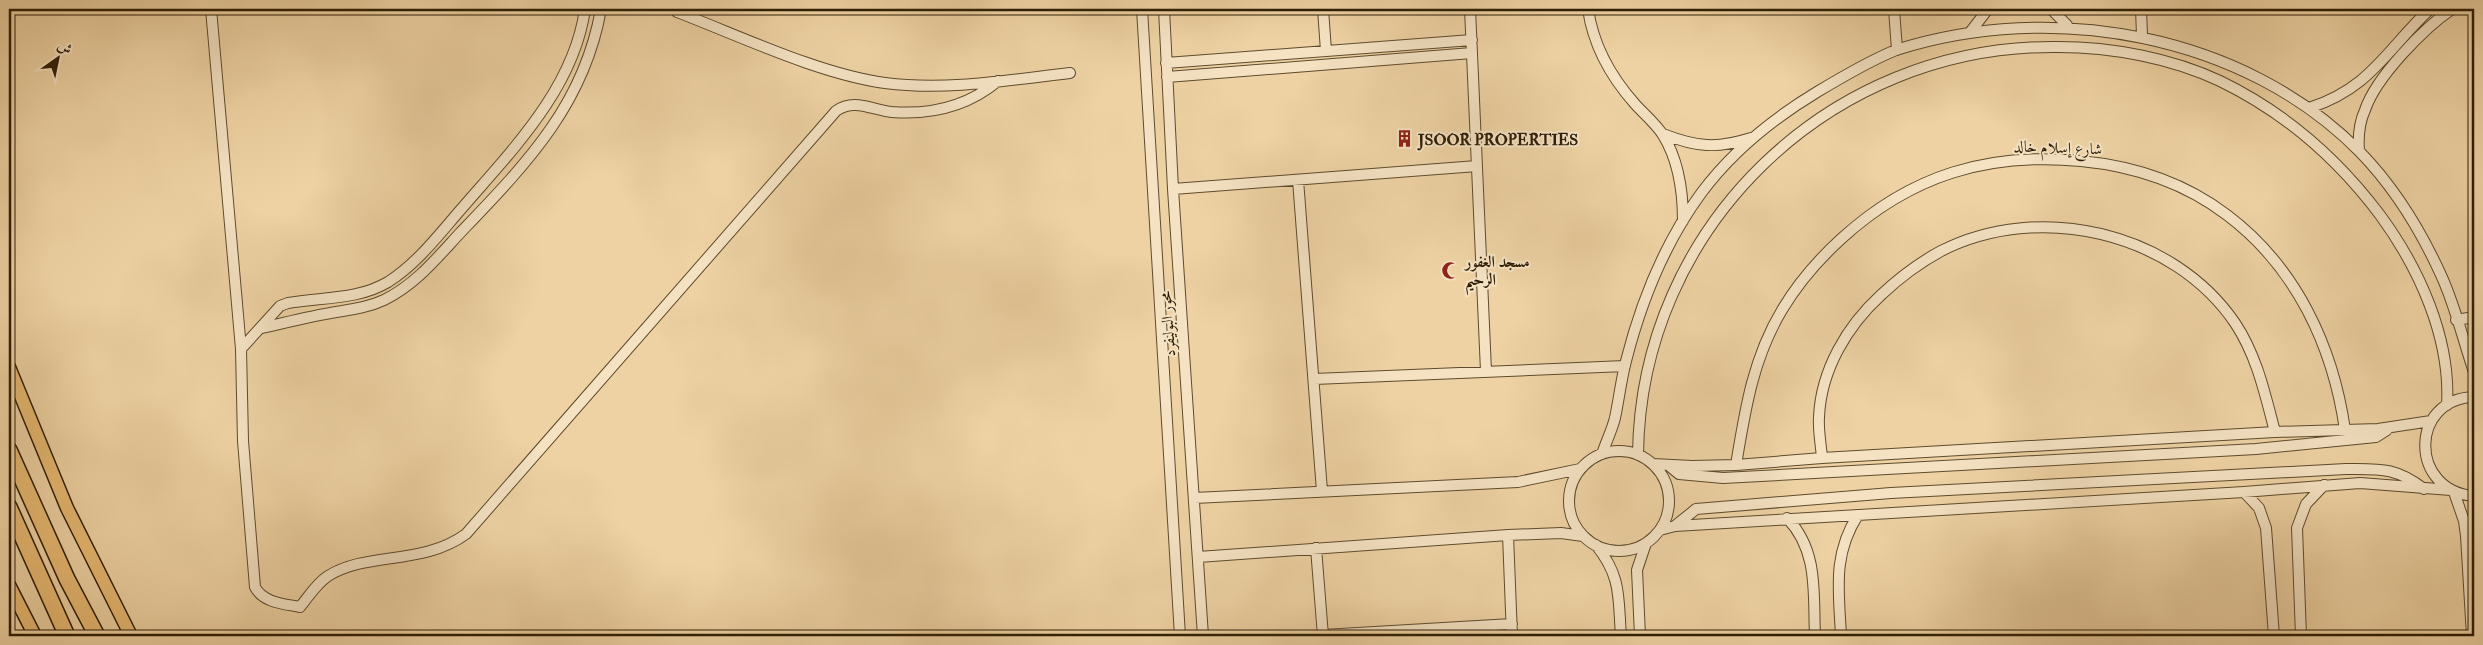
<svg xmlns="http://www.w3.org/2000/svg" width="2483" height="645" viewBox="0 0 2483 645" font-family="'IM FELL Double Pica',Amiri,serif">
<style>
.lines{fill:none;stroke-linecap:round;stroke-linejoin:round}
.minor-casing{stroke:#5e4b2d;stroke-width:12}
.major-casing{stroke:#2e1e06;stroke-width:15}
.highway-casing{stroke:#2e1e06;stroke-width:18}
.minor{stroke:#f4e2c3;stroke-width:10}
.major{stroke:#e7b972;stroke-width:12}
.highway{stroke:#e7b972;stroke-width:15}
.labels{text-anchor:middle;stroke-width:4;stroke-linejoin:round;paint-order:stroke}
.poi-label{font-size:16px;font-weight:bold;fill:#2e1e06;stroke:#f4e2c3;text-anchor:start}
.street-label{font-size:16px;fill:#2e1e06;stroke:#f4e2c3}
</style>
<rect width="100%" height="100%" fill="#eed2a3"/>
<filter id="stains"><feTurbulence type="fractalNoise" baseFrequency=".004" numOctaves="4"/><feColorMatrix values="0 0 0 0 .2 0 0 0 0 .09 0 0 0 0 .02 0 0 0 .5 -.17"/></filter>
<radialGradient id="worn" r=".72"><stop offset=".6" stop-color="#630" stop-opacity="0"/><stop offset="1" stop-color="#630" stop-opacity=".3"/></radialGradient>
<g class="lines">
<defs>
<path id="minor" d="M211,9L241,349L243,441L255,587C263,603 285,604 300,607C309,596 316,584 328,576C368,551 422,566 466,534L836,111C854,98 872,110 892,112C931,115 968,106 998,81
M1142,9L1180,636
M1164,9L1173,189L1203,636
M1323,9L1326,51
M1470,9L1486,371
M1588,9C1593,44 1611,77 1635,104C1644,114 1656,124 1663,135C1679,161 1683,191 1683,221
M1894,9L1897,50
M2051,9L2067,25
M2141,9L2142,35
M677,12C740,36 819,74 885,83C946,91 1009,80 1070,73
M1971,31L1988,9
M1166,63L1472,40
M1167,77L1472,53
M2309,108C2371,88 2386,50 2430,9
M1663,134C1696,147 1717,149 1751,138
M2359,151C2358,137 2359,123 2365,110C2376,77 2424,28 2452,9
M1298,180L1322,491
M1173,189L1477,166
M2456,320L2474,317
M262,328C283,323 304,318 325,314C345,310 365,309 384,300C415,285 437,258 460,233C525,165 584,106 601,9
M241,349L280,306L288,303C322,297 358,300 388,282C418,263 440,233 463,207C513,149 574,88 585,9
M1314,379L1625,366
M2474,397C2409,399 2409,491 2474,496
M1569 501a50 50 0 1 1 100 0a50 50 0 1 1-100 0Z
M1602,454C1606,442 1612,430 1615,418C1619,399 1621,380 1626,361C1641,302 1665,242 1702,192C1732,152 1774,118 1817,92C1842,77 1869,61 1896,50C2052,0 2244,34 2360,152C2394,187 2421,231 2441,275C2455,305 2463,340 2474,372
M1638,455C1640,227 1830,44 2058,47C2112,47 2171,58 2220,81C2284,112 2338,159 2380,215C2419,268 2451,338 2447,405
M1822,458C1821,445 1818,430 1819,417C1821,370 1847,326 1881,295C1899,278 1919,263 1941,251C2039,201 2173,232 2235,323C2257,356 2265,394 2275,432
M1653,464L1692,466L1736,465L1822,458L2275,432L2378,429L2431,421
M1668,465L1679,474L1723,478L2256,449L2376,437L2387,430
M1736,465C1745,410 1753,358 1782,310C1798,283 1818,260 1841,239C1911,175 1988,152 2081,161C2133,166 2185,183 2227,215C2296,267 2333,346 2345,430
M2244,492L2259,508L2266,528L2274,636
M2454,492L2464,521L2466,536L2472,636
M1194,498L1518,482L1580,469
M1787,518C1819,551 1813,594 1815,636
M1675,526L1696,509L1891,493L2346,469C2380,469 2396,467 2424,489
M1660,530L1675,526L2244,492L2360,483L2451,490
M1508,535L1512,636
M1596,545C1622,577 1618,598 1621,636
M1316,548L1323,636
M1198,557L1508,535L1561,533L1583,536
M1323,635L1512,624
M1640,636L1637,570L1646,543
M1841,636C1839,592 1832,555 1858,515
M2301,636L2297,528L2306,504L2324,485"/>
<path id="major" d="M9,367L67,508L131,636
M9,585L35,636"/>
<path id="highway" d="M9,450L67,579L97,636
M9,507L67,636"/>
</defs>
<!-- minor casing -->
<use href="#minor" class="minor-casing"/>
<!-- major casing -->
<use href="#major" class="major-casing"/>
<!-- highway casing -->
<use href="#highway" class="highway-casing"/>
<!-- minor -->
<use href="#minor" class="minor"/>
<!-- major -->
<use href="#major" class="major"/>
<!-- highway -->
<use href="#highway" class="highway"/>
</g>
<!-- icons -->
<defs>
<symbol id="building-bare" viewBox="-9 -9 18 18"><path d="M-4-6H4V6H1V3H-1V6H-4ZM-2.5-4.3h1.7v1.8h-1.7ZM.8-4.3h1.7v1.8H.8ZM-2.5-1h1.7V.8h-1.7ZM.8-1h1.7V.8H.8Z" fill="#8f2418" stroke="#f4e2c3" stroke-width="2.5" paint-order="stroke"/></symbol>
<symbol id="mosque-bare" viewBox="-9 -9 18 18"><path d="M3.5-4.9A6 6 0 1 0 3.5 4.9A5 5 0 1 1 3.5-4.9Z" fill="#8f2418" stroke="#f4e2c3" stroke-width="2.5" paint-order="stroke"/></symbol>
</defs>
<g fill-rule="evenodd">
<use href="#building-bare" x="1392" y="126" width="25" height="25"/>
<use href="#mosque-bare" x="1438" y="258" width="25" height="25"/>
</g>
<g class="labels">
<!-- poi labels -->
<g class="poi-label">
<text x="1418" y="145">JSOOR PROPERTIES</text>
<text x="1465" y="267">مسجد الغفور<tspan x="1465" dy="18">الرحيم</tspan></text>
</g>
<!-- street labels -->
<g class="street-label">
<text transform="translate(2058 147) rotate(2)" y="6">شارع إسلام خالد</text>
<text transform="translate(1167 324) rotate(-94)" y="6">محور البوليفرد</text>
</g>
</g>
<!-- margin -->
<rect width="2483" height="645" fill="none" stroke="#eed2a3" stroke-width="30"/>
<rect x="10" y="10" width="2463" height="625" fill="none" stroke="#2e1e06" stroke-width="2.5"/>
<rect x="15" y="15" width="2453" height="615" fill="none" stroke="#2e1e06"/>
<!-- north arrow -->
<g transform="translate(58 58) rotate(33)" stroke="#f4e2c3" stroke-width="4" paint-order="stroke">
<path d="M0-4L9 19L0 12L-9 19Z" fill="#2e1e06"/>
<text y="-8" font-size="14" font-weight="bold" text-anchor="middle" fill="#2e1e06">ش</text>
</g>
<rect width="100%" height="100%" filter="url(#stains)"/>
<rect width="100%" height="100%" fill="url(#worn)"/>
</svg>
